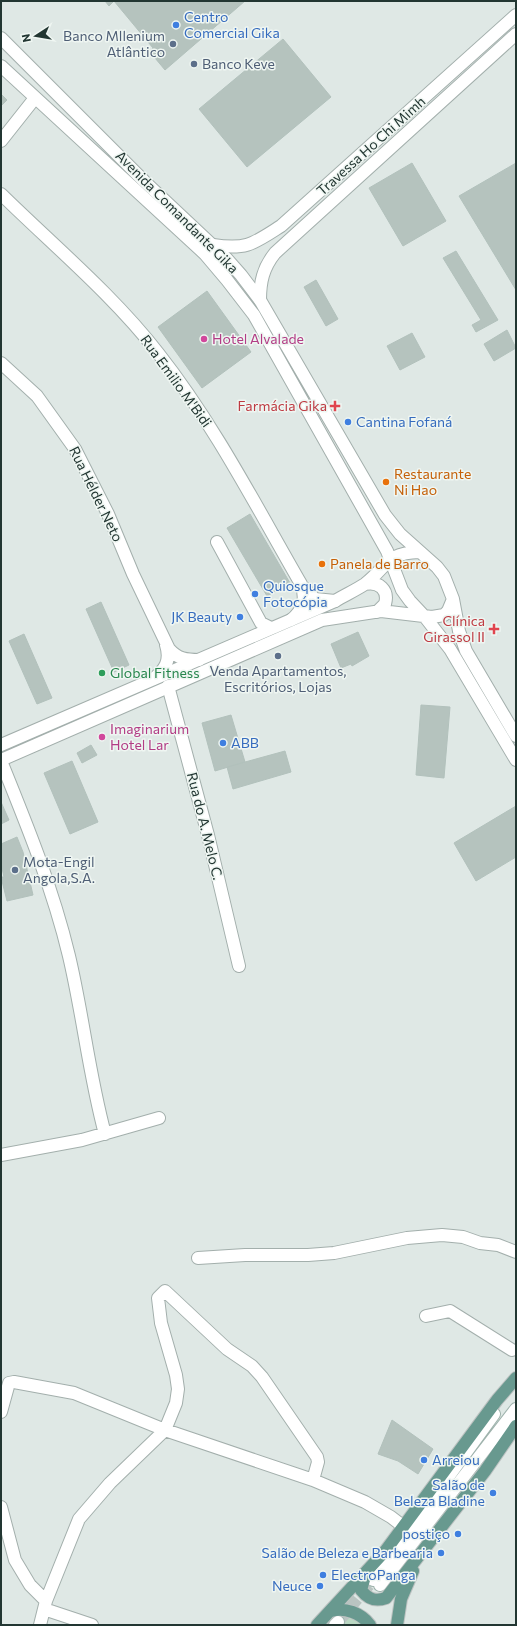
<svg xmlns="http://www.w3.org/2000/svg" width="517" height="1626" viewBox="0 0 517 1626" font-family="Commissioner,sans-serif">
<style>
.green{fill:#bad8c3}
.building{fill:#b5c3be;stroke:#b2c1bc}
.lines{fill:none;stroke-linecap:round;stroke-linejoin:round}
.secondary-tunnel{stroke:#b9c4c1;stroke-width:12;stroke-dasharray:12 6;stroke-linecap:butt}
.minor-casing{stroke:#a3afac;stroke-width:14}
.tertiary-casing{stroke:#a3afac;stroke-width:14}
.secondary-casing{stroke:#9fb3ad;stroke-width:14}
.primary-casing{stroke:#bdc3c2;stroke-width:14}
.minor{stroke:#fff;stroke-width:12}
.tertiary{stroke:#fff;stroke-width:12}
.secondary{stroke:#fff;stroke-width:12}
.primary{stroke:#68998f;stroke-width:12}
.shop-dot{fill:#3f7fe0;stroke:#eff6f2;stroke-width:1.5}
.service-dot{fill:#5c6f8a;stroke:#eff6f2;stroke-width:1.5}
.hotel-dot{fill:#d1479c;stroke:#eff6f2;stroke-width:1.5}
.health-dot{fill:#e0444e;stroke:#eff6f2;stroke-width:1.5}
.food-dot{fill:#e8710a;stroke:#eff6f2;stroke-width:1.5}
.leisure-dot{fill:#2e9e5b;stroke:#eff6f2;stroke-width:1.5}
.labels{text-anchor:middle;stroke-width:3;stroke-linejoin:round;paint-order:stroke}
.shop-label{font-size:14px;fill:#366cbe;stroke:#eff6f2;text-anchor:start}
.service-label{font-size:14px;fill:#4e5e75;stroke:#eff6f2;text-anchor:start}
.street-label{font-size:14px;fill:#223632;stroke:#eff6f2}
.hotel-label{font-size:14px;fill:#b23c85;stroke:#eff6f2;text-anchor:start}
.health-label{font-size:14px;fill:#be3a42;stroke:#eff6f2;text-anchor:end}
.food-label{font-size:14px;fill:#c56008;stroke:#eff6f2;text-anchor:start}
.leisure-label{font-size:14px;fill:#27864d;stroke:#eff6f2;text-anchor:start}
</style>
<rect width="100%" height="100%" fill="#dfe8e5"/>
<!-- green -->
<path class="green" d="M339,1618C349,1618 357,1617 364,1625H339Z"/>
<!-- building -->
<path class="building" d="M105,1H114L109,6Z
M114,1H245L165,70L150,52L153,48Z
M283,39L331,97L247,167L199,109Z
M1,94L7,100L1,106Z
M412,163L446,221L403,246L369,188Z
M516,163V290L459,196Z
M456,251L498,320L476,332L472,325L481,320L443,258Z
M316,280L338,319L326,326L304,287Z
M207,291L251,352L202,388L158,327Z
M507,330L516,348L494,361L484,344Z
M412,333L425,357L400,370L387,346Z
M250,514L290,583L267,596L227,528Z
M101,602L129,665L114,672L86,609Z
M358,632L369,656L352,666L351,664L341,668L331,644Z
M24,634L52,698L37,704L9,641Z
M421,705L450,707L444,778L416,775Z
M231,715L245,762L215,771L202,723Z
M91,745L97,755L82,763L77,753Z
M285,751L291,772L233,789L227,767Z
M72,761L98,822L70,834L44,773Z
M1,802L9,820L1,824Z
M516,806V857L476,881L454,843Z
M17,837L23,852L33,895L7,901L1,877H4L1,864V844Z
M392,1420L433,1449L418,1474L398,1461L378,1454Z"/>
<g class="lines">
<!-- secondary-tunnel -->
<path class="secondary-tunnel" d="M338,1622L373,1580"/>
<defs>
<path id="minor" d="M1,141L35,98
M1,194C53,245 114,296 158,353C214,424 256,506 301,584C307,599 303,610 291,620
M213,245C247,250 253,244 281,226L516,15
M260,300C260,282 263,268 275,253L516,34
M1,363L37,396L75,449L108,514L133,574L169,649C178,659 186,660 199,660
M217,542L261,623L271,628
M303,587L315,599L335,601
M153,679C165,670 171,661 166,645
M168,686L208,835L239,966
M1,761C27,825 53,889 69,956C83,1015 89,1075 105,1134
M1,1155L82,1140L159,1118
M198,1258L245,1255H308L334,1253L407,1238L442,1235L463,1237L480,1243L498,1245L516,1252
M426,1316L450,1311L512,1350
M1,1412L9,1383L14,1382L74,1393L165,1430L313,1480L365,1502L391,1517L404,1527
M1,1507L15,1560L30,1585L46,1601
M44,1609L92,1625
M40,1625L46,1601L79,1519L110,1483L165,1430L176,1403L178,1389L176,1375L161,1323L158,1298L165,1291L227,1349L252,1366L262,1377L317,1457L318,1462L313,1480"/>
<path id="tertiary" d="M1,38L144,181L226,258L241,275L260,300L385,515L400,534L437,567L444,576L453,599L459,631L466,651L516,736
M1,66L205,254L227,280L254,315L387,551L402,590L410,601L425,617L450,649L516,760
M365,584C379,581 389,590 385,604L377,612
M1,745L335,601C345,595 356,590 365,584C388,566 386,553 419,552
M1,760L322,620L381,611L432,617L444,615L448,611L453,599"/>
<path id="secondary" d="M373,1580L494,1414
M380,1585L516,1409
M335,1625L338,1622"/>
<path id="primary" d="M366,1573L361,1590C368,1599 375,1602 386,1598L485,1471L516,1426
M331,1611C345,1607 361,1613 370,1625
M317,1625L386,1550L497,1400L516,1378
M397,1625L401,1599L413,1571"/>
</defs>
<!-- minor casing -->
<use href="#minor" class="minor-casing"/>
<!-- tertiary casing -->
<use href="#tertiary" class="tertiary-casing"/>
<!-- secondary casing -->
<use href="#secondary" class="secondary-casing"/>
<!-- primary casing -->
<use href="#primary" class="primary-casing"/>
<!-- minor -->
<use href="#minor" class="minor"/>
<!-- tertiary -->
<use href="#tertiary" class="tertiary"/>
<!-- secondary -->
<use href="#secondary" class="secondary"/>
<!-- primary -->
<use href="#primary" class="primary"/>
</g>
<!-- markers -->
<g class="shop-dot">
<circle cx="176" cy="25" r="4"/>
<circle cx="348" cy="422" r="4"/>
<circle cx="255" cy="594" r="4"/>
<circle cx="240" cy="617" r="4"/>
<circle cx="223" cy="743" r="4"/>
<circle cx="424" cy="1460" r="4"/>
<circle cx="493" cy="1493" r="4"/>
<circle cx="458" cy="1534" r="4"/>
<circle cx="441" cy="1553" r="4"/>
<circle cx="323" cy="1575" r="4"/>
<circle cx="320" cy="1586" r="4"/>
</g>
<g class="service-dot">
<circle cx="173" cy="44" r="4"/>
<circle cx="194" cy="64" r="4"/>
<circle cx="278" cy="656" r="4"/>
<circle cx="15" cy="870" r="4"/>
</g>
<g class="hotel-dot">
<circle cx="204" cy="339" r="4"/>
<circle cx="102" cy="737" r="4"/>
</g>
<g class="health-dot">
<path d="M333 400h4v4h4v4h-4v4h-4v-4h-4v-4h4z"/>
<path d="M492 623h4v4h4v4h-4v4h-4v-4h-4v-4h4z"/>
</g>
<g class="food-dot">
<circle cx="386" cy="482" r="4"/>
<circle cx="322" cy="564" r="4"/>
</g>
<circle class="leisure-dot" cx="102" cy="673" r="4"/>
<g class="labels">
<!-- shop labels -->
<g class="shop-label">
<text x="184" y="22">Centro<tspan x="184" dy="16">Comercial Gika</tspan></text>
<text x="356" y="427">Cantina Fofaná</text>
<text x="263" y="591">Quiosque<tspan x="263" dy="16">Fotocópia</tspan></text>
<text x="232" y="622" text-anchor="end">JK Beauty</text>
<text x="231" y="748">ABB</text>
<text x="432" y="1465">Arreiou</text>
<text x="485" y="1490" text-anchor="end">Salão de<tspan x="485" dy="16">Beleza Bladine</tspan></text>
<text x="450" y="1539" text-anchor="end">postiço</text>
<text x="433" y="1558" text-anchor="end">Salão de Beleza e Barbearia</text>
<text x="331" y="1580">ElectroPanga</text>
<text x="312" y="1591" text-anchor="end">Neuce</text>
</g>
<!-- service labels -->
<g class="service-label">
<text x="165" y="41" text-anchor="end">Banco Mllenium<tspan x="165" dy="16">Atlântico</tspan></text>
<text x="202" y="69">Banco Keve</text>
<text x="278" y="676" text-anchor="middle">Venda Apartamentos,<tspan x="278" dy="16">Escritórios, Lojas</tspan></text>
<text x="23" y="867">Mota-Engil<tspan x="23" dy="16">Angola,S.A.</tspan></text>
</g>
<!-- street labels -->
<g class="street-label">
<text transform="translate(371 146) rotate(-42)" y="5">Travessa Ho Chi Mimh</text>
<text transform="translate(177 212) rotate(45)" y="5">Avenida Comandante Gika</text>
<text transform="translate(176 381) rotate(54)" y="5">Rua Emilio M'Bidi</text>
<text transform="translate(96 494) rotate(64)" y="5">Rua Hélder Neto</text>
<text transform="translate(205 826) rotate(76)" y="5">Rua do A. Melo C.</text>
</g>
<!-- hotel labels -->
<g class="hotel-label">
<text x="212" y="344">Hotel Alvalade</text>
<text x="110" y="734">Imaginarium<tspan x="110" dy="16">Hotel Lar</tspan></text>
</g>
<!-- health labels -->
<g class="health-label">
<text x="327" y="411">Farmácia Gika</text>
<text x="485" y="626">Clínica<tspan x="485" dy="16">Girassol II</tspan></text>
</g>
<!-- food labels -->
<g class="food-label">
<text x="394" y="479">Restaurante<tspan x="394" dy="16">Ni Hao</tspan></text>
<text x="330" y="569">Panela de Barro</text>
</g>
<!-- leisure labels -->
<g class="leisure-label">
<text x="110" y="678">Global Fitness</text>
</g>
</g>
<!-- border -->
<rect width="517" height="1626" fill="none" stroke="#223632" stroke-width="4"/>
<!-- north arrow -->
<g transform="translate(36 36) rotate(258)" stroke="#eff6f2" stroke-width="3" paint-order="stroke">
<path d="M0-3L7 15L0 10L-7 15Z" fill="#223632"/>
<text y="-6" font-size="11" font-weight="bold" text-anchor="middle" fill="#223632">N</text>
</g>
</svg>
